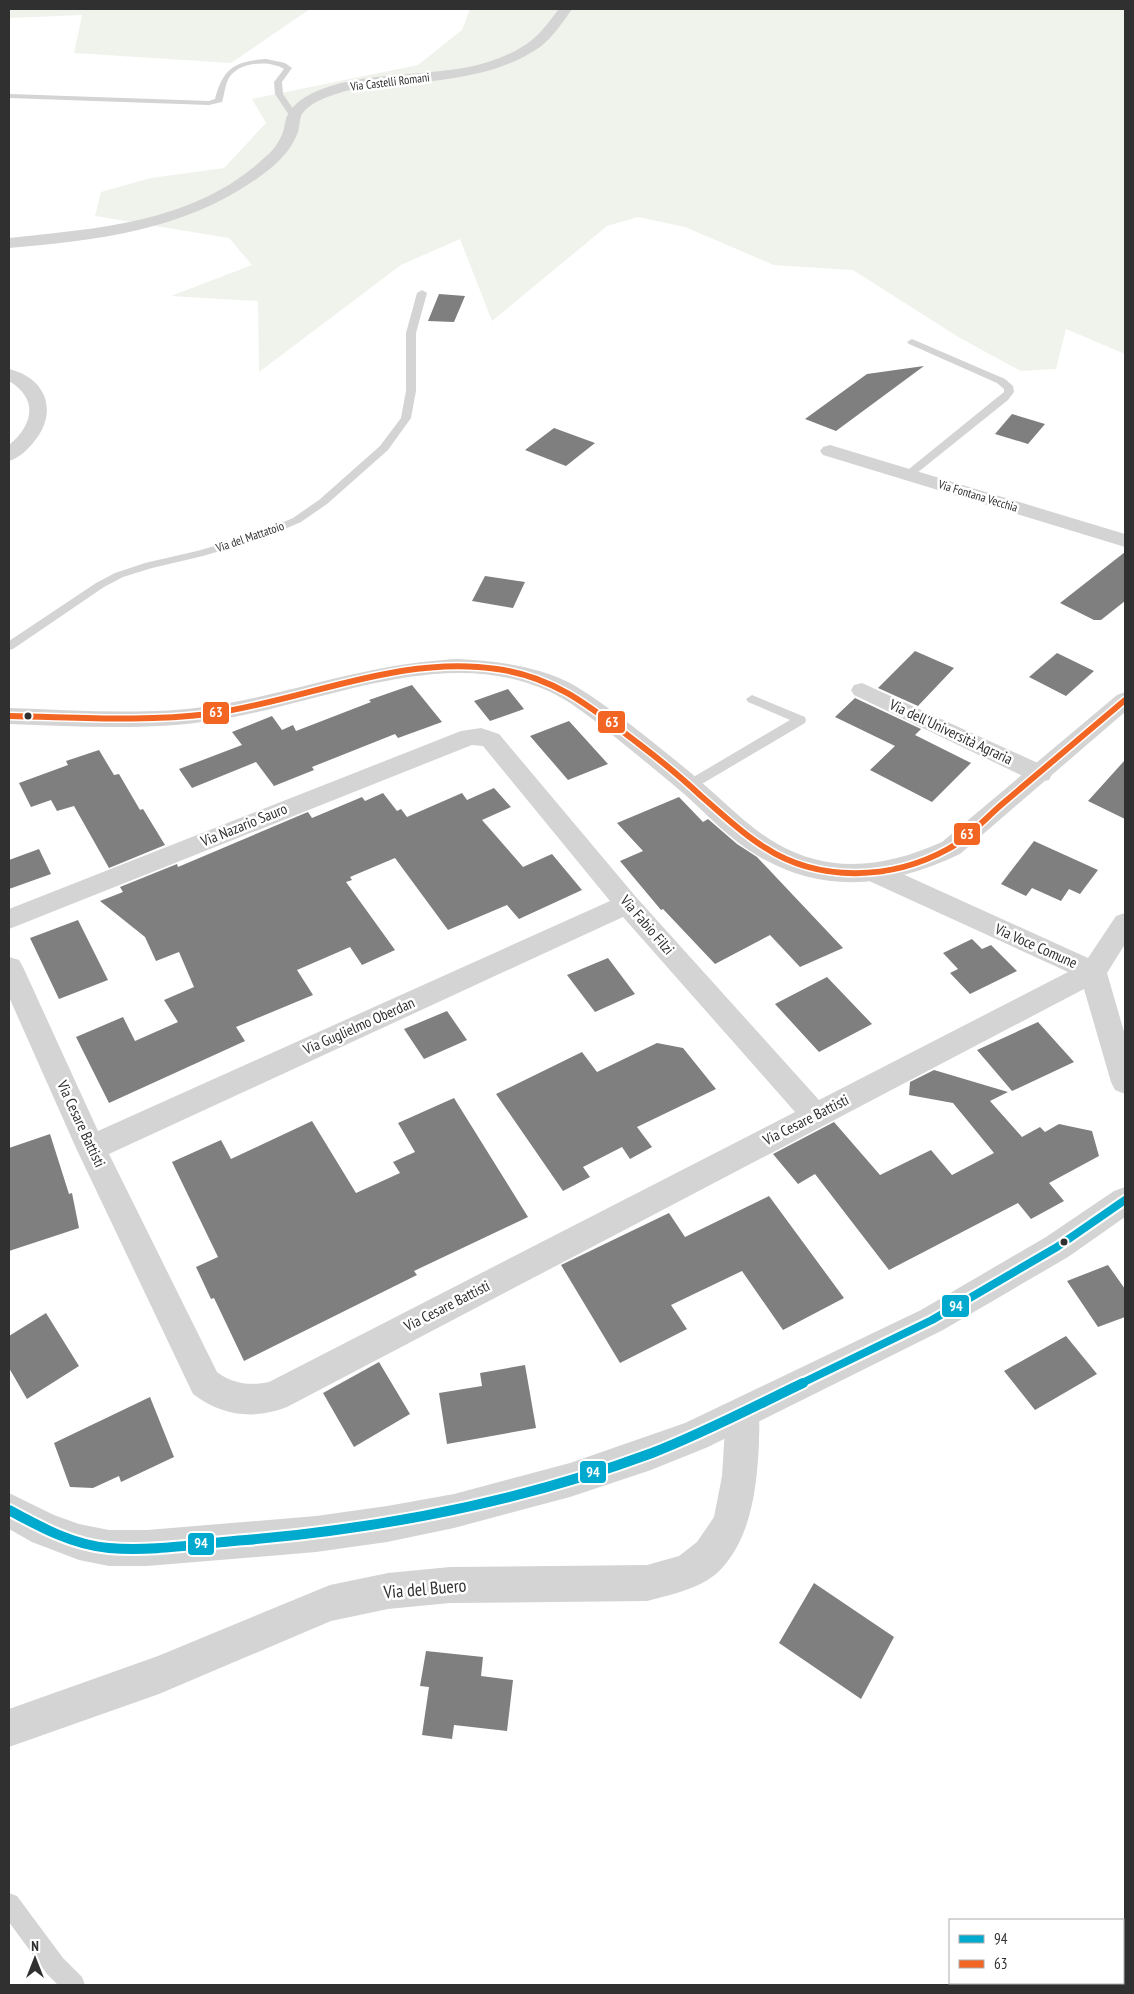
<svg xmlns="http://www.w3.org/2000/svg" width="1134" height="1994" viewBox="0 0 1134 1994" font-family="'PT Sans Narrow',sans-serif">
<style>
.green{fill:#eff3ec}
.building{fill:#7f7f7f}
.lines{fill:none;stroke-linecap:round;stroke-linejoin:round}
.service{fill:#d4d4d4;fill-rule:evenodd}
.minor{fill:#d4d4d4;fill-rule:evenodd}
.tertiary{fill:#d4d4d4;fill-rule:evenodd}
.bus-1-far1-casing{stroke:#fff;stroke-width:12}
.bus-1-casing{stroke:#fff;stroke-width:14}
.bus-2-casing{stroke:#fff;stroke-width:9}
.bus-1-far1{stroke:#00a9ce;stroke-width:8}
.bus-1{stroke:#00a9ce;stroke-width:10}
.bus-2{stroke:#f26522;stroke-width:6}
.bus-dot{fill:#303030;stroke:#fff;stroke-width:2}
.labels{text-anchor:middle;stroke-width:5;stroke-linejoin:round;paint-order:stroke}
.far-street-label{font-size:12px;fill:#303030;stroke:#fff}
.street-label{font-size:15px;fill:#303030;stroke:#fff}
.near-street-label{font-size:18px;fill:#303030;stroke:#fff}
.line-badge{stroke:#fff;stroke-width:2}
.badge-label{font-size:14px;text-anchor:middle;font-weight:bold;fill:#fff}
</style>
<rect width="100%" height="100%" fill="#fff"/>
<!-- green -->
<path class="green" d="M9,9H310L231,63L74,53L82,15L9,18Z
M470,9H1125V354L1066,329L1056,369L1021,371L960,338L853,270L774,265L685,227L638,217L607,226L492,321L460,239L401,265L259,372L258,301L171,296L252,265L229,238L95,216L101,192L151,178L224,168L266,123L252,99L418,65L462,30Z"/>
<!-- building -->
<path class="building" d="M439,294L465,296L454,322L428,321Z
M924,366L836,431L805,419L867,374Z
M1012,414L1045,424L1028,444L995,434Z
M554,428L595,443L566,466L525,450Z
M1125,552V601L1101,620H1094L1060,603Z
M485,576L525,582L513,608L472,601Z
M915,651L954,668L918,706L878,688Z
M1057,653L1094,671L1066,696L1029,677Z
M412,685L442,722L398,738L395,734L312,767L314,770L274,786L256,762L192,788L179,769L242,745L232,732L272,716L282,730L293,725L296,731L371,702L369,700Z
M508,689L524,709L490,721L474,701Z
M855,698L921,729L915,735L971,763L932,802L870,770L895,746L835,717Z
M569,721L608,764L568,780L530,736Z
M99,750L114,775L119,774L140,810L143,809L165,845L109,868L74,806L57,811L51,800L31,807L19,783L68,765L66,761Z
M1125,760V819L1088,801Z
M494,788L511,807L482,820L523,867L552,854L582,890L519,919L507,905L448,930L395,858L350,877L352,880L346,882L395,950L362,965L350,947L297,970L313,995L236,1027L245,1041L109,1103L76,1037L123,1017L135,1041L178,1022L164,1000L194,987L179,952L156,961L145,937L100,901L123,892L120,887L177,864L178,867L303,814L308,812L312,818L362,797L365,801L383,793L397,811L401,809L407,817L462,793L467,800Z
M679,797L703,822L708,819L737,844L757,857L843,948L800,967L770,935L715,964L663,909L661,910L620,861L643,851L617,823Z
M1034,841L1098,870L1080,894L1069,889L1061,901L1032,888L1026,896L1001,884Z
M39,849L51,874L9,889V860Z
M78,920L108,980L59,999L30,938Z
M972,939L982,949L991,945L1017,971L970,994L950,973L958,969L943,953Z
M608,958L635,994L595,1012L567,975Z
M827,977L872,1024L819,1052L775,1004Z
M447,1011L467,1040L424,1059L404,1029Z
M1038,1022L1074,1062L1012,1091L977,1050Z
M657,1043L683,1048L716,1089L637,1127L652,1147L630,1159L622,1147L583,1167L590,1177L563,1191L496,1094L582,1052L597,1072Z
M934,1070L1008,1092L990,1101L1022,1137L1040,1127L1045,1132L1059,1124L1092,1131L1099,1156L1049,1183L1064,1201L1031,1219L1018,1203L889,1270L815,1174L798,1184L773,1154L834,1122L880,1175L931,1150L952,1175L994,1153L953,1103L909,1095L910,1082Z
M454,1098L528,1217L414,1271L417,1275L244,1361L214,1298L211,1299L196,1267L218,1257L172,1162L221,1140L231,1159L312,1121L356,1193L400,1173L393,1162L415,1152L398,1123Z
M50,1134L69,1194L72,1193L79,1228L9,1251V1148Z
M769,1196L844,1298L783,1330L742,1271L671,1305L687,1329L620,1363L561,1265L669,1213L685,1237Z
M1108,1265L1125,1289V1317L1098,1327L1067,1281Z
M46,1313L79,1366L27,1399L9,1368V1336Z
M1066,1336L1097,1374L1035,1410L1004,1371Z
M379,1362L410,1414L354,1447L323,1393Z
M525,1365L536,1428L447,1444L439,1393L482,1386L480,1373Z
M150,1397L174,1457L121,1482L119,1476L93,1488L70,1487L54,1443Z
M814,1583L894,1637L861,1699L779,1643Z
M426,1651L483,1657L481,1676L513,1680L507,1731L454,1725L452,1739L422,1735L429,1687L420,1686Z"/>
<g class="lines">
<!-- service -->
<path class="service" d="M266,59L285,63L292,68L282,82L283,94L298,116L297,118H291L275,94L274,82L284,69C270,60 242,62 231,75C225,82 225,93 222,102L209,105L9,98L10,94L209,101L215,99C223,68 235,61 266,59Z
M422,290L427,293L416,333V391L411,418L388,450L327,504L301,522L264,538L203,556L152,568L123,577L104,587L13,649L9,650V641L96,583L115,573L145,563L197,551L256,534L293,518L319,500L380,446L401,418L406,391V333L417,293Z
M912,339L1005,379L1013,386L1014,392L1008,400L912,477H904L903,475L904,473L1004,392V389L997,383L909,344L907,342Z
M752,695L805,717L806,720L805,723L695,788H685L683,785L685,782L790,720L748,702L746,699Z
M9,1893L17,1896L63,1958L82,1977L85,1985H58L47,1974L9,1922Z"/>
<!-- minor -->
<path class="minor" d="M830,445L1125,534V547L823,455L820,451L823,447Z
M862,683L1049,768L1052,774L1049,780L1040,782L1031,780L854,695L851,690L854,685Z
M481,728L499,734L636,897L819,1100L1068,972L867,880L863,873L867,866L876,864L885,866L1088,958L1116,916L1125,913V944L1107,973L1125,1035V1094L1115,1090L1111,1082L1084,989L287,1407C253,1420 222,1416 193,1394L76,1148L9,997V957L19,960L23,967L98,1131L610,901L483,746L472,745L9,929V909L461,731ZM623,917L795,1112L269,1382C250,1386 233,1384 217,1372L109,1154Z
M743,1397L755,1402C761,1416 759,1428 759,1443C757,1485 752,1534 723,1567C705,1588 673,1594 647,1601L450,1603L388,1609L331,1621L159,1694L9,1747V1709L158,1656L330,1585L388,1573L450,1567L647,1565L679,1556L697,1542L714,1517L722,1476L726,1413L731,1402Z"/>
<!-- tertiary -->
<path class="tertiary" d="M559,9H572C563,22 553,37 540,47C486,85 412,80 350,90C335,94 312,100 302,114C299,119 300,126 298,132C293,146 282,159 271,168C195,229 103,240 9,248V238C98,228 193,223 263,159C272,152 279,143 283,132C285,126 285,119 288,114C294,103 306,96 317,91C385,63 471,87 532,40C543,31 551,19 559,9Z
M9,369C47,378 59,413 33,443C26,451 19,458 9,461V445C33,425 39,399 9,381Z
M456,659C495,661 534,665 570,683C593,696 614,712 635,728C660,748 685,767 708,788C730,807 751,829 776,843C831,875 886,867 942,842L1117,695L1125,692V712L960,854C892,886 826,896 758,856C730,840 707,814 683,793C661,774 638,756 615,737C590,717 564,695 533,685C431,648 312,707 210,721C144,731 75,726 9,724V708C75,710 144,716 210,706C265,698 318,681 373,670C401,664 428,661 456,659Z
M1125,1187V1217L1068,1257L943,1330L708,1447L651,1470L570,1497L454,1528L387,1542L316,1552L147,1566H109L79,1560L32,1542L9,1529V1493L54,1515L79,1524L109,1530H147L316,1516L387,1506L454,1494L570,1463L685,1423L921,1310L1046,1237L1114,1191Z"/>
<defs>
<path id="bus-1-far1" d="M800,1384L932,1320L1057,1247L1125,1200"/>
<path id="bus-1" d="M9,1510C40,1527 73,1545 109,1548C154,1552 202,1543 246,1540C386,1528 520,1502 652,1453C704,1433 753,1407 803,1383"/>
<path id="bus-2" d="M9,716C75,717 143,722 209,714C304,701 400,654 497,669C556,677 593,709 639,744C660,760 681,777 701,796C721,813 741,833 764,847C819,883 892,880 948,849C967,839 985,819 1001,805C1042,770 1084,735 1125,700"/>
</defs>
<!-- bus-1-far1 casing -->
<use href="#bus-1-far1" class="bus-1-far1-casing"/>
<!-- bus-1 casing -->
<use href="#bus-1" class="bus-1-casing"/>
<!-- bus-2 casing -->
<use href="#bus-2" class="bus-2-casing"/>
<!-- bus-1-far1 -->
<use href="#bus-1-far1" class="bus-1-far1"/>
<!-- bus-1 -->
<use href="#bus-1" class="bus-1"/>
<!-- bus-2 -->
<use href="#bus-2" class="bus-2"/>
</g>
<!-- markers -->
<g class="bus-dot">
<circle cx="28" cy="716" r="4.5"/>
<circle cx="1064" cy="1242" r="4.5"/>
</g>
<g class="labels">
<!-- far-street labels -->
<g class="far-street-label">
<text transform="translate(390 82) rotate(-7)" y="4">Via Castelli Romani</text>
<text transform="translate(978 496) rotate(17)" y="4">Via Fontana Vecchia</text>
<text transform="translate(250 537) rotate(-19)" y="4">Via del Mattatoio</text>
</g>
<!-- street labels -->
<g class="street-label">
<text transform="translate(951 732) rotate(25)" y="5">Via dell'Università Agraria</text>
<text transform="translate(244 825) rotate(-22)" y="5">Via Nazario Sauro</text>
<text transform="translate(647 925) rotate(49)" y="5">Via Fabio Filzi</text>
<text transform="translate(1036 946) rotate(24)" y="5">Via Voce Comune</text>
<text transform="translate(359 1026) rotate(-24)" y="5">Via Guglielmo Oberdan</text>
<text transform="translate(806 1120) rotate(-27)" y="5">Via Cesare Battisti</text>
<text transform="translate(81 1124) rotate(65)" y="5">Via Cesare Battisti</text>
<text transform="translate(447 1306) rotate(-27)" y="5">Via Cesare Battisti</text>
</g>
<!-- near-street labels -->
<g class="near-street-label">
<text transform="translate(425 1589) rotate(-5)" y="6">Via del Buero</text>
</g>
</g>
<g class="line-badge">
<rect x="202" y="701" width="28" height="24" rx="5" fill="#f26522"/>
<rect x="597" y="710" width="29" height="24" rx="5" fill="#f26522"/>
<rect x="953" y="822" width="28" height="24" rx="5" fill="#f26522"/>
<rect x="941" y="1294" width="29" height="24" rx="5" fill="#00a9ce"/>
<rect x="579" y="1460" width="28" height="24" rx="5" fill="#00a9ce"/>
<rect x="187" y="1532" width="28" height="24" rx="5" fill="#00a9ce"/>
</g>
<g class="badge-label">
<text x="216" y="717">63</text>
<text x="612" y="727">63</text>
<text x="967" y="839">63</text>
<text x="956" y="1311">94</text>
<text x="593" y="1477">94</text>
<text x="201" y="1548">94</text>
</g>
<!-- border -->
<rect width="1134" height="1994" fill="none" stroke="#303030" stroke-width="20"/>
<!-- legend -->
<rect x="949" y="1919" width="175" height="65" fill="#ffffff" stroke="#acacac"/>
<rect x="959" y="1935" width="25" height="8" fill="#00a9ce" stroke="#acacac"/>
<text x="994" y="1944" font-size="15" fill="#303030">94</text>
<rect x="959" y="1960" width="25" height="8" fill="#f26522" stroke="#acacac"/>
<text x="994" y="1969" font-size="15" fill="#303030">63</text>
<!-- north arrow -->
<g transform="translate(35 1959)" stroke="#ffffff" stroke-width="4" paint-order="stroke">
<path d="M0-4L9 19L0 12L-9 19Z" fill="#303030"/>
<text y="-8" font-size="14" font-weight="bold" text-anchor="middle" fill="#303030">N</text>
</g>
</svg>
